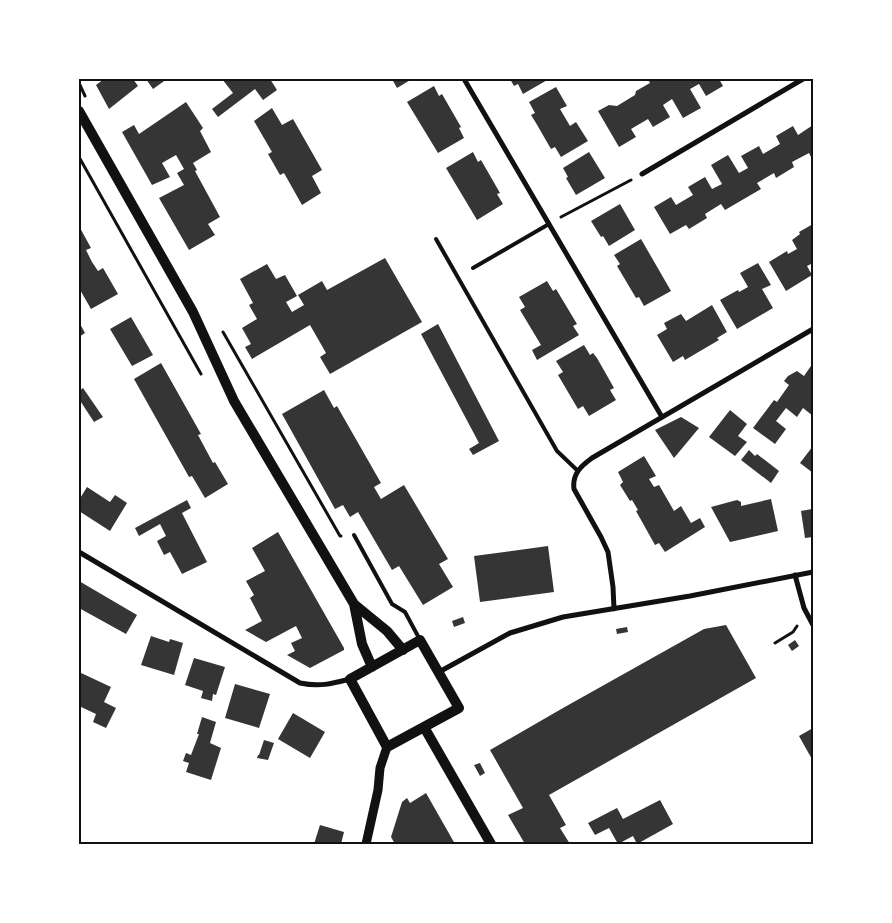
<svg xmlns="http://www.w3.org/2000/svg" width="892" height="923" viewBox="0 0 892 923" font-family="Poppins,sans-serif">
<style>
.building{fill:#353535}
.lines{fill:none;stroke-linecap:round;stroke-linejoin:round}
.path{stroke:#111;stroke-width:3}
.service{stroke:#111;stroke-width:4}
.minor{stroke:#111;stroke-width:5}
.tertiary{stroke:#111;stroke-width:9}
.secondary{stroke:#111;stroke-width:10}
.neatline{fill:none;stroke:#111;stroke-width:2}
</style>
<rect width="100%" height="100%" fill="#fff"/>
<!-- building -->
<path class="building" d="M104,79H133L138,86L109,109L96,85Z
M146,79H167L153,89Z
M222,79H270L277,90L263,100L255,89L218,117L212,109L233,93Z
M392,79H412L397,88Z
M510,79H549L523,94L518,84L514,86Z
M648,79H719L723,86L706,96L699,84L690,89L701,108L683,118L672,99L663,105L670,117L653,127L648,119L631,129L636,137L619,147L598,111L609,105L617,106L635,95L636,91L650,83Z
M434,86L439,96L442,94L461,127L459,128L464,138L438,153L407,102Z
M556,87L567,106L560,109L570,126L576,122L588,141L561,157L555,147L551,149L536,123L531,115L535,113L529,102Z
M186,102L203,128L200,131L211,152L193,163L197,170L195,171L220,217L208,224L215,235L189,250L159,198L184,185L177,173L184,169L176,155L162,163L170,177L152,185L122,132L134,125L139,134Z
M272,108L282,125L293,119L322,170L312,176L321,193L302,205L284,173L280,175L268,154L272,152L254,121Z
M813,125V161L809,153L792,162L794,167L776,178L774,173L757,183L761,189L725,210L721,204L705,214L707,218L689,229L686,225L670,234L654,207L671,197L676,205L693,195L688,187L705,177L712,189L722,184L711,165L728,155L739,173L748,168L741,156L759,146L763,154L780,144L776,136L793,126L798,135Z
M473,152L478,162L481,160L500,193L497,194L503,204L477,220L446,168Z
M589,152L605,178L576,195L566,178L568,177L563,168Z
M620,204L635,230L609,246L603,236L601,237L591,221Z
M813,224V263L807,266L812,275L786,291L769,262L787,251L788,254L797,249L792,240L800,234L799,232Z
M79,226L91,248L86,250L92,262L98,271L103,268L118,294L91,309L79,288Z
M641,239L671,291L644,306L639,297L636,298L617,266L620,264L614,255Z
M385,258L422,322L330,374L320,357L326,353L310,325L252,359L245,347L251,344L242,328L257,319L249,305L253,303L240,279L267,264L276,279L285,275L297,296L286,302L292,312L304,305L298,295L322,281L327,290Z
M758,263L771,285L762,289L773,308L737,329L720,300L738,290L739,292L748,287L740,273Z
M547,281L553,291L556,289L577,324L573,326L579,335L537,360L532,350L541,345L520,310L525,307L519,297Z
M712,305L727,332L717,338L719,340L690,357L685,360L683,356L673,362L657,335L667,329L664,323L681,314L686,321Z
M131,317L153,355L132,366L110,329Z
M79,322L85,333L79,337Z
M438,324L499,441L473,455L469,449L479,443L421,334Z
M584,345L590,355L593,353L597,358L614,388L610,390L616,400L589,416L583,406L578,409L558,375L563,372L556,361Z
M161,363L201,434L198,435L213,463L215,462L228,484L205,498L192,476L189,477L134,379Z
M813,363V416L803,408L797,417L786,408L776,421L786,429L775,444L753,428L774,400L777,402L789,385L784,381L788,376L797,371L804,376Z
M83,388L103,417L94,422L79,399V391Z
M324,390L334,408L337,406L381,483L374,487L381,499L404,485L448,559L439,564L453,587L423,605L399,566L392,570L358,512L350,517L343,505L335,509L282,414Z
M730,410L747,424L738,436L747,442L735,456L709,437Z
M681,417L699,428L674,458L655,430Z
M813,446V473L800,463Z
M749,450L755,456L757,454L779,471L771,483L741,460Z
M644,456L656,476L649,479L654,487L659,485L674,511L681,506L691,523L700,518L705,527L665,552L659,543L655,545L636,511L638,510L632,500L630,501L620,485L623,482L618,472Z
M87,487L110,502L115,495L127,503L110,531L79,511V500Z
M771,499L778,531L730,542L711,507L737,500L741,502V506Z
M187,500L191,508L182,513L207,562L182,574L170,552L164,555L157,541L166,536L160,524L139,536L135,528Z
M813,502V537L805,538L801,511L812,509L811,503Z
M278,532L344,648V650L310,668L287,655L295,651L291,643L302,638L296,626L266,642L245,630L262,621L250,598L254,595L246,581L265,571L252,548Z
M548,546L554,592L480,602L474,556Z
M79,581L137,615L126,634L79,608Z
M463,617L465,623L454,627L452,621Z
M726,625L756,678L549,795L566,825L560,828L570,844H525L508,815L523,808L490,750L563,708L704,629Z
M627,627L628,632L617,634L616,629Z
M151,636L169,642L170,639L183,643L174,675L141,665Z
M795,640L799,646L792,651L788,645Z
M194,658L225,667L216,695L213,694L212,701L201,698L203,691L185,685Z
M79,672L111,687L104,702L116,708L106,728L93,722L96,714L79,706Z
M235,684L270,694L259,728L225,718Z
M293,713L325,732L310,758L278,739Z
M202,717L216,722L210,743L221,748L211,780L186,772L189,763L183,761L186,753L191,755L199,734H197Z
M813,728V761L799,736Z
M264,740L274,743L268,760L257,758L258,755H259Z
M480,763L485,773L480,776L474,765Z
M426,793L455,844H395L391,837L402,802L407,798L410,803Z
M660,800L673,824L637,844L633,836L618,844L609,828L595,835L588,823L617,808L623,819Z
M320,825L344,832L341,844H314Z"/>
<g class="lines">
<!-- path -->
<path class="path" d="M79,83L85,96
M79,157L201,374
M561,217L631,180
M223,332L340,536H341
M775,643L793,632L797,626"/>
<!-- service -->
<path class="service" d="M436,239L557,451L578,471
M473,268L549,224
M354,535L392,604L405,612L419,638"/>
<!-- minor -->
<path class="minor" d="M464,79L662,417
M642,174L803,79
M79,552L300,683C319,687 331,684 350,679
M795,575L804,608L813,625
M614,609L613,587L608,552L601,537L574,489C572,474 581,466 592,458L813,329
M439,672L510,633L563,617L690,596L813,572"/>
<!-- tertiary -->
<path class="tertiary" d="M366,844L378,790L380,768L387,747"/>
<!-- secondary -->
<path class="secondary" d="M79,111L193,312L234,401L354,604L362,644L372,667
M354,604L387,631L403,650
M420,640L459,708L387,747L350,679Z
M424,727L491,844"/>
</g>
<!-- border -->
<rect width="892" height="923" fill="none" stroke="#ffffff" stroke-width="160"/>
<rect x="80" y="80" width="732" height="763" class="neatline"/>
</svg>
